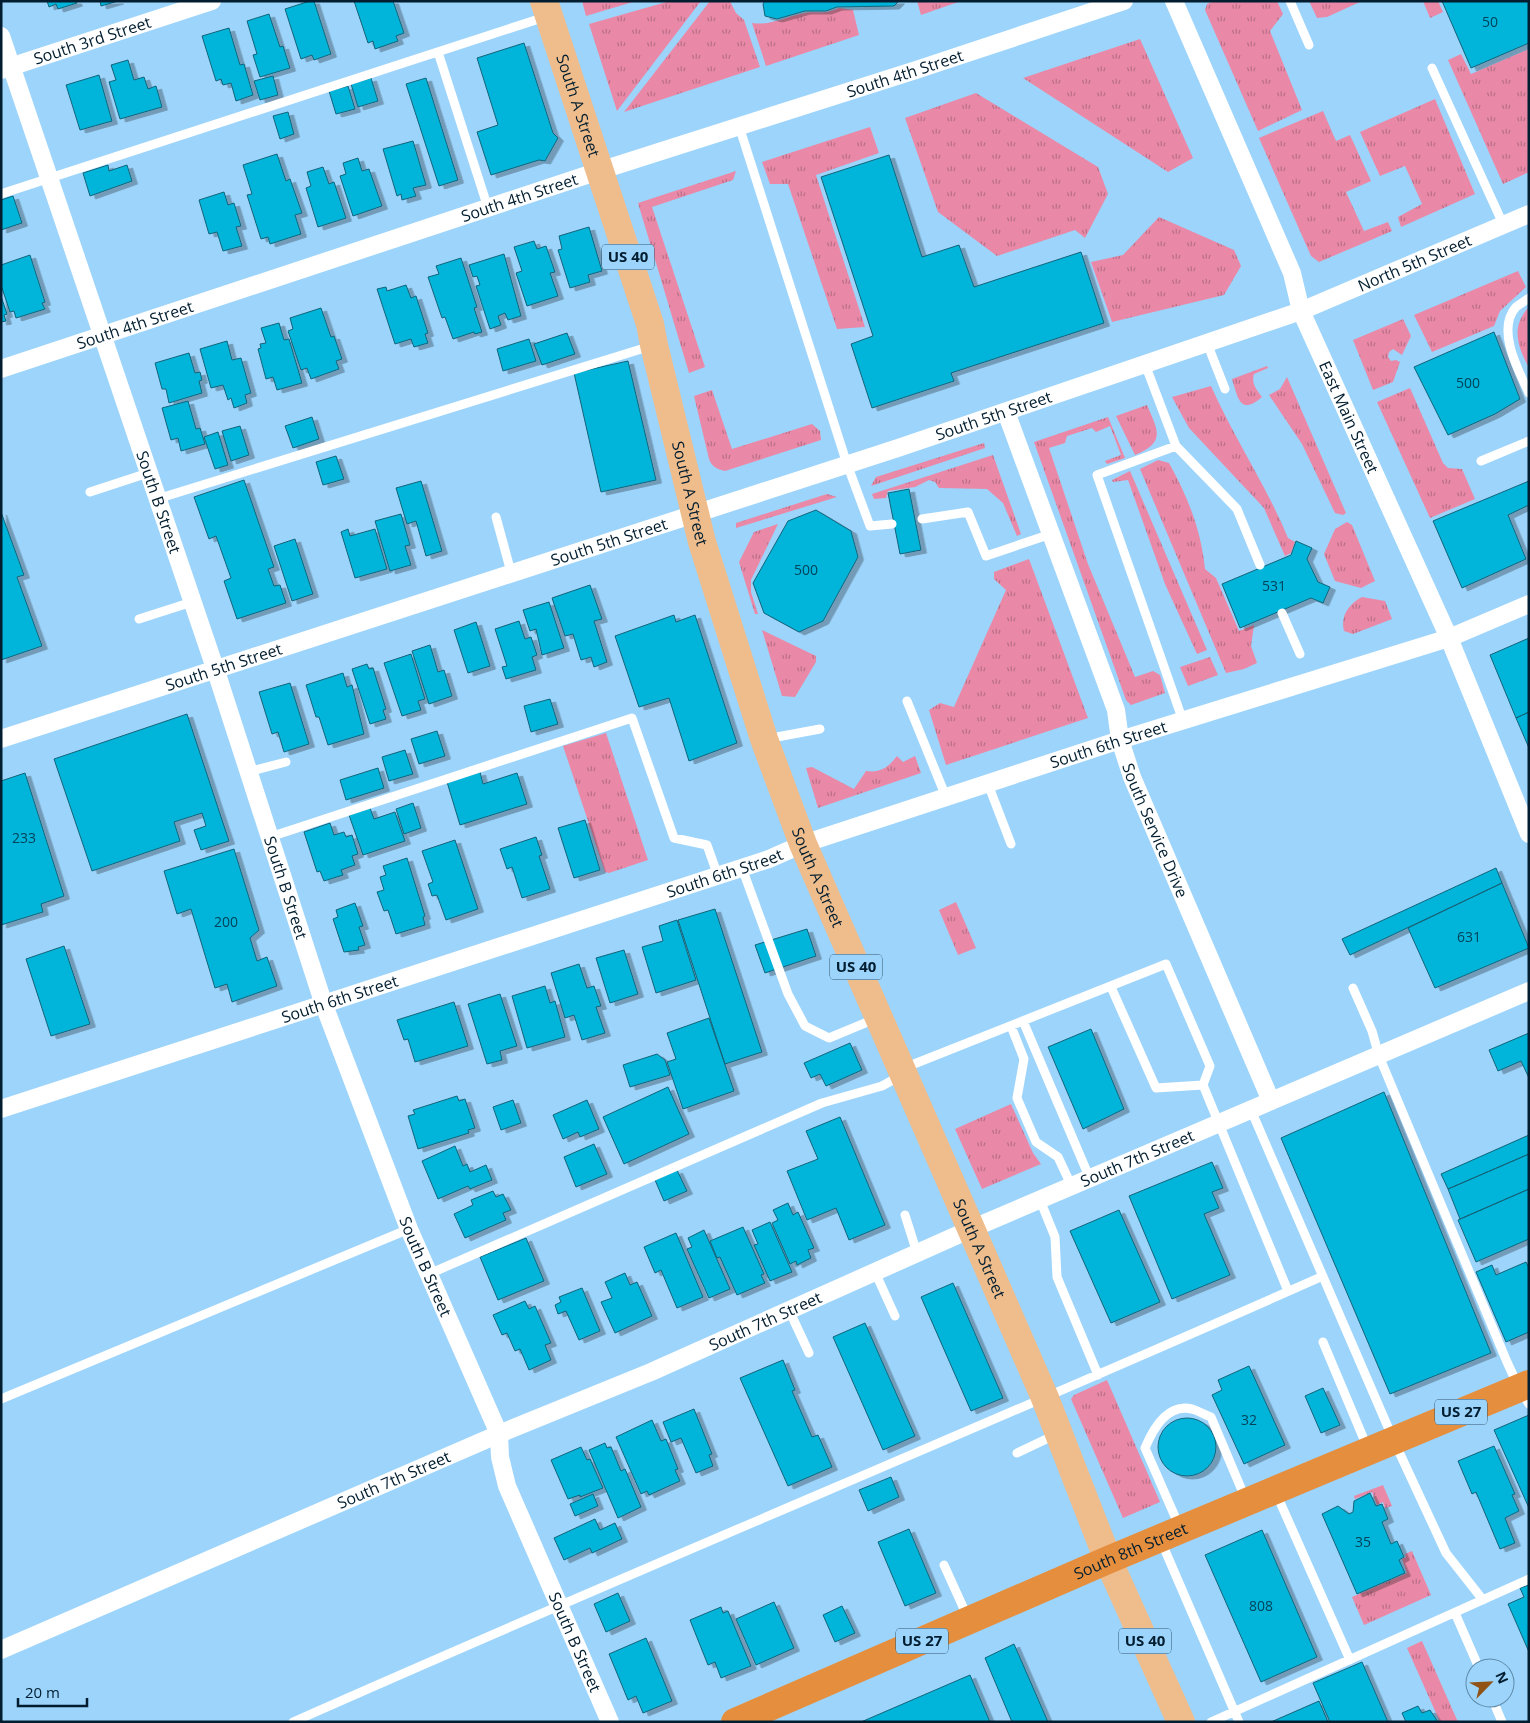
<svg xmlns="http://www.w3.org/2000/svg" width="1530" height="1723" viewBox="0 0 1530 1723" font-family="'Open Sans',sans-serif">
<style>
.grass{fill:url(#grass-tufts)}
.building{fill:#01b4da;stroke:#136479;filter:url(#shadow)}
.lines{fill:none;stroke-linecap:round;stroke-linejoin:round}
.lane{stroke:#fff;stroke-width:9}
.street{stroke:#fff;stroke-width:18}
.primary{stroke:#efbc8b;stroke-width:28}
.highway{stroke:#e58f3e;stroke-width:28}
.labels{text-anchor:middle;stroke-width:4;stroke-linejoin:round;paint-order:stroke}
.number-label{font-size:14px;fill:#01435a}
.shield{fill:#9dd4fb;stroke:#30546c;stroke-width:1}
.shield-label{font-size:15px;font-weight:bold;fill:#011d2f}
.street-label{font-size:16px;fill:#011d2f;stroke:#9dd4fb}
</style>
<defs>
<pattern id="grass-tufts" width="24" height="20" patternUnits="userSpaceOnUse" patternTransform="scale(1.25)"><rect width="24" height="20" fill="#e989a7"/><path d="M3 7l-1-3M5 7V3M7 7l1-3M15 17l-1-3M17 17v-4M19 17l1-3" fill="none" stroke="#ba6f88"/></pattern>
<filter id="shadow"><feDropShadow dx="5.5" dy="3" stdDeviation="0" flood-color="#0004"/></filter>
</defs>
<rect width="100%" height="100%" fill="#9dd4fb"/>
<!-- grass -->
<path class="grass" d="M582,1H636L586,16Z
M670,1H701L617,111L589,24Z
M710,1H730L736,13L744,20L760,67L624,112Z
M917,1H961L921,15Z
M1214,1H1277L1283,14L1270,31L1302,110L1258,131L1205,10L1207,4Z
M1309,1H1362L1327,17L1317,18Z
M1423,1H1438L1443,12L1430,18Z
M839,8L853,10L859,35L766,66L752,23C772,26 786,16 805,13C820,11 823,15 839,8Z
M1140,39L1193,158L1168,172L1023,78Z
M1529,49V172L1503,184L1448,60L1461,54L1471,74Z
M976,93L1098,167L1108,194L1085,238L1075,230L997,256L938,212L905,118Z
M1435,99L1475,194L1401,227L1398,217L1422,204L1405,166L1380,176L1360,132Z
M1323,111L1336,141L1350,135L1371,181L1346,192L1364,231L1388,222L1392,231L1319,262L1311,256L1259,138Z
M870,127L879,153L816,175L865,327L837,329L788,184H770L762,162Z
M736,171L733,180L652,207L705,367L689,373L638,203Z
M1159,217L1234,250L1241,266L1224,295L1112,322L1091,262L1123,255Z
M1518,271L1526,287L1500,311L1494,326L1432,352L1414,315Z
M1529,307V368C1518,347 1510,327 1529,307Z
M1403,319L1411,336L1402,355L1393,349L1389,352L1388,357L1391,361L1396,360L1400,362L1393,382L1373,390L1353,340Z
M1267,366L1268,368L1254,374C1251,384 1257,390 1262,397C1240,416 1238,398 1232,379Z
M1287,377L1346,513L1343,515L1335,513L1302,444L1269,395L1280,389Z
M1211,386C1234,438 1266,485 1288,538L1295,542L1291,553L1285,556L1264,508L1189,428L1172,397Z
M1410,388L1443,463L1448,468L1462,469L1475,499L1430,518L1377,402Z
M712,390L732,449L812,424L820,431L821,440L725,471C717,469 712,467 709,459L694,396Z
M1147,405C1158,431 1166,442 1135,455L1116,416Z
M1108,417L1125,458L1107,464L1105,461L1121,455L1110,426L1096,432L1092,428L1067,436L1065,443L1049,448L1088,564L1135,677L1153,671L1160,675L1165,693L1131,705L1126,700L1034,442Z
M984,443L985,448L871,486L876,477Z
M993,455L1021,534L1017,536L1003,503L987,489L939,488L935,482L929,480L915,487L888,491L886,498L874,499L872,494Z
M1158,460L1169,463C1188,497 1201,530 1205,569L1216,578L1239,631L1254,625L1251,646L1257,663L1244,669L1226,673L1140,469Z
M1130,471L1207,650L1197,654L1165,584L1128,480L1113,482L1112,480Z
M827,494L837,497L736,528V523Z
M1347,522L1352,525L1375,581L1361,588L1335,581L1324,554L1335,529Z
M778,524L751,580V592L758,614H755L739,562L754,532Z
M1029,559L1088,718L946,765L929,710L940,703L954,707L1006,590L994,579V572Z
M1362,597L1385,601L1392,619L1353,634L1344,631C1340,616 1349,604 1362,597Z
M762,630L816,656V662L795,697L782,696Z
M1210,657L1218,675L1188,686L1180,667Z
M606,733L648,860L609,873L605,872L563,746Z
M897,756L903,762L915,756L921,773L818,808L806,768L812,767L854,789L866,771C880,773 888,768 897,756Z
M956,902L976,948L958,955L939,910Z
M1011,1104L1033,1153L1041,1164L982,1189L955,1129Z
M1107,1380L1160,1502L1123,1518L1071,1399L1074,1395Z
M1383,1485L1392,1506L1385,1508L1383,1502L1377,1505L1372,1492L1355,1499L1354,1496Z
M1412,1551L1431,1595L1364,1625L1352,1597L1407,1573L1402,1559L1406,1557L1405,1554Z
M1422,1641L1458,1722H1440L1407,1648Z"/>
<!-- building -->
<path class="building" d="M47,1H76L77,3L58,9L56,4L49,7Z
M100,1H118L101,6Z
M310,1H314L331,54L314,60L312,55L301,59L285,9Z
M354,1H393L404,33L396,36L398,41L375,49L373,41L368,43Z
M765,1H899L894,6L837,7L826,11H805L777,19L765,16L763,4Z
M1442,1H1529V43L1471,68Z
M269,14L280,47L283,46L290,68L260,77L253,55L257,54L247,21Z
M229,28L240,65L244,64L253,95L236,101L231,83L223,85L221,79L216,81L202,36Z
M524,43L553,133L558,138L545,161L539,160L491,175L477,132L498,125L477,58Z
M128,60L134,80L144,77L148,89L156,86L162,107L120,119L109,82L116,80L111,65Z
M99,75L112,121L80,130L66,85Z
M273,76L278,95L260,100L254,81Z
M371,78L378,101L358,107L351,84Z
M426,78L458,180L439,186L406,84Z
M348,86L355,109L336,114L329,91Z
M288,112L294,134L280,139L273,116Z
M413,141L426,185L413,188L416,196L402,200L401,194L397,196L383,149Z
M277,154L286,181L290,179L302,213L295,215L301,234L270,244L268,237L261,239L247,195L252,194L243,165Z
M889,155L922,257L959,245L974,287L1081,252L1104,323L951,373L954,381L872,408L851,344L873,336L821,177Z
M358,158L362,171L369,169L382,206L353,216L340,176L346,174L343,163Z
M108,165L109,171L127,165L132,181L90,196L83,173Z
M323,167L329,184L334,182L346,218L318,227L306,188L311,186L307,172Z
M224,192L228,205L234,203L241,226L236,227L242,246L223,251L217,232L209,234L199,200Z
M13,196L22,223L1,230V200Z
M589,227L602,271L588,275L590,282L570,288L558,250L562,249L559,236Z
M534,241L537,249L546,246L555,272L550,273L558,296L527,306L516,273L522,271L514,247Z
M504,254L521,316L508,320L505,313L498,316L501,325L490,329L476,286L480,285L477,276L473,277L469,265Z
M30,255L45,302L42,303L45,309L16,318L14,311L10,312L1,285V265Z
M461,258L477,307L474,308L482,332L475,334L474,332L453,339L445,317L442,318L428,277L439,274L436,266Z
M406,285L411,298L416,296L428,333L425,334L428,343L414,347L411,339L395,344L377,289L386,287L387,291Z
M1,296L7,314L4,315L6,321L1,322Z
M321,308L331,337L334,336L342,359L336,361L339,369L311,379L307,368L301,370L288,331L293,329L290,318Z
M279,323L284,340L289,339L302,383L277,390L273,377L266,379L258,349L261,348L260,344L266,343L261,328Z
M1494,332L1520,399L1495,414L1448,435L1414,367Z
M567,333L575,354L542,365L534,344Z
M529,339L536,361L503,371L497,349Z
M227,341L232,360L241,358L251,393L245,395L247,403L234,408L231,398L228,400L223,385L211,388L200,349Z
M189,353L195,373L200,372L202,380L199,381L202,393L169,403L166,389H162L155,363Z
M628,361L656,480L601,492L574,373Z
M188,401L196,429L200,428L205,444L181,451L178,438L171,440L162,408Z
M312,417L319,439L293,448L285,426Z
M240,426L249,455L231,461L222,431Z
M218,432L228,465L215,469L204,437Z
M336,456L344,479L323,485L316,462Z
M244,480L274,567L268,569L274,586L280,585L286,603L237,619L224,581L231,578L216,536L209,539L194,497Z
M421,481L442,551L426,556L416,521L407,524L396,488Z
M1529,481V505L1508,515L1526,559L1462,588L1433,521Z
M909,489L921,550L900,554L888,493Z
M816,510L851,531L858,557L823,621L799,632L764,613L753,583L788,521Z
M1,512L24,575L17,577L42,646L1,660Z
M401,514L410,545L405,546L411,565L390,571L375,521Z
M348,529L350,536L375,529L387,569L355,578L341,532Z
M295,539L313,594L292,601L274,546Z
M1296,541L1312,548L1307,559L1318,582L1330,587L1323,603L1311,598L1240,628L1222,584L1291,555Z
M590,585L602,619L594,621L607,662L594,667L591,657L581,660L573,634L565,636L552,598Z
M549,602L564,648L542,655L536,629L530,631L523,610Z
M674,615L676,622L695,615L737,743L689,761L669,698L639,707L615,636Z
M519,621L525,639L531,637L537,655L532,657L536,670L506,679L502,667L507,666L495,629Z
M476,622L490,666L468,673L454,630Z
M1529,638V712L1516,718L1490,655Z
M430,645L438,672L444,670L452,696L429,704L412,651Z
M411,654L425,699L418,701L421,710L402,716L384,663Z
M367,664L369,669L373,668L386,709L383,710L386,719L370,724L352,669Z
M343,673L347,687L352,685L364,734L328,745L319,717H316L306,685Z
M290,683L309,744L284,752L278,732L272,734L259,692Z
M550,699L558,724L531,732L524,706Z
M1529,712V748L1516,718Z
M187,714L229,841L201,850L194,830L206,826L202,813L174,822L180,841L92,871L54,759Z
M437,731L445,756L419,764L411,739Z
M405,750L413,774L389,781L382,757Z
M378,768L384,788L346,800L340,780Z
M480,772L483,784L517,773L527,804L460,825L447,782Z
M25,773L64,896L41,904L43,912L1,925V781Z
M413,803L421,828L404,834L396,809Z
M370,808L374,819L395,812L405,841L363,855L349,815Z
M585,820L600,870L574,878L558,828Z
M330,823L334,835L344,832L346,837L352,835L358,854L352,856L355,865L341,870L343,875L324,881L320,871L317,872L304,832Z
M536,837L542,855L539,856L550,889L522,898L512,867L507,869L500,849Z
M455,840L478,909L446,920L437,895L432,896L428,884L433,882L422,851Z
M234,849L259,930L250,938L257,961L267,957L277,986L232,1002L227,984L215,988L191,909L177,914L164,871Z
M407,858L425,916L423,917L425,925L396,934L388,910L384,911L377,892L384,890L380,877L386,875L383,866Z
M1496,868L1502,883L1350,955L1342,939Z
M1502,883L1529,948L1435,988L1408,928Z
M355,903L363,926L359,927L365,945L358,947L359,950L344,952L333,919L338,917L336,910Z
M715,909L762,1052L725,1064L678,920Z
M677,920L696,980L656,993L642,947L663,941L659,926Z
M807,929L816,956L765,973L755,945Z
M64,946L90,1024L51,1036L26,959Z
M624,950L638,994L610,1003L596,958Z
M579,964L587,988L594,986L601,1006L596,1007L605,1033L582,1040L574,1015L565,1018L551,973Z
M545,986L550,1003L555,1001L565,1037L527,1048L512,996Z
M500,994L517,1046L500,1051L502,1060L487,1064L468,1004Z
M454,1002L468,1046L415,1062L408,1039L404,1040L397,1020Z
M709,1018L734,1091L683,1109L667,1062L676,1059L667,1033Z
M1091,1029L1124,1109L1083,1129L1048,1047Z
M1529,1033V1078L1521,1061L1498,1071L1489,1050Z
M850,1043L862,1070L826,1086L820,1074L811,1078L804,1063Z
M657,1054L665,1060L670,1075L630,1087L623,1065Z
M668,1087L689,1134L624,1164L603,1117Z
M1384,1092L1491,1353L1390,1394L1281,1138Z
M457,1096L459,1101L465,1099L475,1128L468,1130L469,1133L418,1149L408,1116L415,1114L413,1110Z
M513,1100L521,1123L501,1130L493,1107Z
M587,1100L599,1129L580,1137L578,1132L563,1139L553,1115Z
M840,1117L885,1225L849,1240L836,1208L807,1220L787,1171L818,1159L806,1131Z
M1529,1135V1154L1448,1189L1441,1174Z
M594,1144L607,1174L576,1187L564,1157Z
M455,1146L463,1166L467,1164L470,1172L486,1165L492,1180L470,1189L468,1186L438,1199L422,1161Z
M1529,1154V1189L1460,1219L1448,1189Z
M1212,1162L1223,1188L1212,1192L1219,1208L1204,1214L1230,1275L1172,1299L1129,1196Z
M677,1170L687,1191L664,1201L655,1180Z
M1529,1189V1239L1476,1262L1458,1220Z
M493,1191L496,1197L503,1194L511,1210L503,1213L506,1220L465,1238L454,1214L473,1205L471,1200Z
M788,1203L793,1215L798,1212L814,1248L808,1250L811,1258L797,1265L796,1261L790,1264L772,1223L778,1220L773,1210Z
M1119,1210L1160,1302L1111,1323L1070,1231Z
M770,1222L792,1272L770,1281L754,1245L758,1244L752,1230Z
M743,1227L764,1274L761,1275L765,1283L737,1295L720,1257L717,1258L710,1241Z
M704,1230L730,1289L709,1298L687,1249L692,1247L688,1238Z
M676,1233L703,1297L677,1308L661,1270L655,1273L644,1247Z
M526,1238L544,1281L498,1300L480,1257Z
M1526,1262L1529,1268V1332L1506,1342L1476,1272L1492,1265L1496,1275Z
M625,1273L630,1285L637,1282L652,1316L615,1333L601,1302L612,1298L605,1282Z
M953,1283L1003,1398L971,1411L921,1297Z
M582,1288L600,1331L579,1340L566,1311L558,1314L555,1305L561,1302L559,1297Z
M525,1301L529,1309L535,1306L551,1343L545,1345L551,1360L529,1370L520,1349L515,1351L507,1333L502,1335L493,1315Z
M865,1323L915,1436L883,1450L833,1337Z
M783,1360L795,1390L792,1391L812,1437L818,1435L832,1467L788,1486L740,1378Z
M1249,1366L1285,1445L1244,1464L1212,1395L1222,1390L1218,1380Z
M1323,1388L1340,1425L1321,1433L1305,1396Z
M694,1409L712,1454L709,1455L713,1466L696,1473L681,1438L671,1442L663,1422Z
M1529,1415V1508L1494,1430Z
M1158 1447a29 29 0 1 1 58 0a29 29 0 1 1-58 0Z
M652,1420L661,1441L666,1439L678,1469L675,1470L680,1481L649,1495L647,1491L641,1494L616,1437Z
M605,1443L607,1448L611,1447L621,1471L625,1469L641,1507L618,1518L589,1450Z
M1494,1446L1515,1494L1512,1495L1519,1511L1505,1518L1515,1543L1500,1549L1476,1492L1472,1494L1458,1461Z
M581,1447L587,1460L590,1459L603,1488L580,1497V1495L568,1499L551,1460Z
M891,1477L899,1497L868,1511L859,1490Z
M1370,1493L1376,1506L1382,1504L1388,1519L1382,1522L1391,1544L1397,1541L1404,1557L1399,1560L1405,1573L1357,1594L1322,1514L1338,1506L1349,1514L1353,1512L1354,1501Z
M593,1494L598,1506L575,1516L570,1504Z
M595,1519L600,1530L615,1523L622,1539L592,1553L590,1548L564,1560L554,1538Z
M909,1529L936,1593L905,1606L878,1542Z
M1262,1530L1317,1657L1261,1682L1205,1555Z
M1529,1585V1652L1508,1604L1524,1597L1520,1588Z
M618,1593L630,1621L606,1632L594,1604Z
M774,1602L794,1648L756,1665L736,1619Z
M842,1606L855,1633L835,1642L823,1615Z
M721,1607L723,1613L728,1611L751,1666L721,1678L715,1662L708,1665L690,1620Z
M646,1638L672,1701L643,1713L636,1696L628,1700L609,1654Z
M1014,1644L1048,1722H1012L985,1658Z
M1362,1662L1388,1722H1330L1313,1683Z
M970,1675L990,1722H861Z
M1319,1701L1328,1722H1271Z
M1418,1706L1422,1713L1430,1710L1438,1722H1406L1402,1713Z"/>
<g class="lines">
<!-- lane -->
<path class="lane" d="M1290,1L1309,45
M438,52L488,208
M1432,68L1503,224
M739,126L847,464L870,526L892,524
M1,194L545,17
M1529,298C1525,301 1520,304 1516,307C1496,329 1518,370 1529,393
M1207,343L1225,389
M1145,364L1176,446L1097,475L1183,721
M1176,446L1237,509L1260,565
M1481,461L1529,441
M90,492L148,473
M157,499L651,346
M496,517L511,572
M922,519L968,512L986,556L1051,534
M1282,613L1300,654
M139,619L192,602
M907,701L946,797
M766,739L820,729
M248,772L286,762
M988,784L1011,844
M270,837L632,718L674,838L707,845L718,876
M742,868L788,994L805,1026L829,1038L877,1018
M1111,987L1156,1088L1203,1085
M1353,988L1372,1031L1379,1056L1507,1362L1519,1388L1529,1404
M1023,1021L1090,1179
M1011,1026L1024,1059L1017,1098L1036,1142L1058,1157L1072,1187
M904,1068L1166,964L1210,1066L1203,1085L1288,1291
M1251,1110L1394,1441L1446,1553L1483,1600
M1040,1200L1055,1237L1057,1277L1098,1375
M905,1215L917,1253
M875,1272L895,1316
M429,1274L822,1103L882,1086L900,1076
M789,1310L809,1353
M1323,1342L1368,1449
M1,1399L409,1229
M1017,1453L1057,1434
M1276,1493L1350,1660
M1180,1528L1145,1448C1153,1429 1167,1403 1192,1409C1199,1411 1205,1415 1211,1417L1246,1500
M1161,1541L1239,1722
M944,1565L968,1618
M1455,1613L1479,1668
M1492,1698L1502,1722
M293,1722C635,1570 981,1428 1323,1276
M1211,1722L1529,1579"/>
<!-- street -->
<g class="street">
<path id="s1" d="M1174,1L1292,273L1301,311L1449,638L1529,834"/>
<path id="s2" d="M1,36L215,668L324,1005L409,1229L499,1434L500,1457L507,1486L610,1722"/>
<path id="s3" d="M1,70L212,1"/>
<path id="s4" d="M1,369L599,171L916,70L1124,1"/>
<path id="s5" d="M1006,412L1116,710L1120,740L1132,777L1271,1101"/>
<path id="s6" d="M1,739L898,448L1301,311L1529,214"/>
<path id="s7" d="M1,1109L769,859L803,844L1120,740L1449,638L1529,604"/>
<path id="s8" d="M1,1650L499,1434L651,1372L971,1229L1529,991"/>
</g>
<!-- primary -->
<path class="primary" id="s9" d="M544,1L650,324L654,345L702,542L764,739L803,844L1045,1398L1108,1560L1181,1722"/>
<!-- highway -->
<path class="highway" id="s10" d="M735,1722L1108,1560L1529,1384"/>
</g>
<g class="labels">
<!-- number labels -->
<g class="number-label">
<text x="1490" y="27">50</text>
<text x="1468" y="388">500</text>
<text x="806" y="575">500</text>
<text x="1274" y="591">531</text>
<text x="24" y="843">233</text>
<text x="226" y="927">200</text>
<text x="1469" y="942">631</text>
<text x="1249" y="1425">32</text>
<text x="1363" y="1547">35</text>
<text x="1261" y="1611">808</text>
</g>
<!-- shield labels -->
<g class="shield">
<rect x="602" y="244.5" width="52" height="25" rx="4"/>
<rect x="830" y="954.5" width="52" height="25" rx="4"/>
<rect x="1435" y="1399.5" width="52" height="25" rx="4"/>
<rect x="896" y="1628.5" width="52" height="25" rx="4"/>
<rect x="1119" y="1628.5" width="52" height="25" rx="4"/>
</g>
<g class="shield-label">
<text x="628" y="262">US 40</text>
<text x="856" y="972">US 40</text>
<text x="1461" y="1417">US 27</text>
<text x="922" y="1646">US 27</text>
<text x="1145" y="1646">US 40</text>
</g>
<!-- street labels -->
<g class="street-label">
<text dy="6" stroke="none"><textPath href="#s3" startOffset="96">South 3rd Street</textPath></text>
<text dy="6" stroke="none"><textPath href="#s4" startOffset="951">South 4th Street</textPath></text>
<text dy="6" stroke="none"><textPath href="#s9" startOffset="110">South A Street</textPath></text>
<text dy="6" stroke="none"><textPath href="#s4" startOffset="546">South 4th Street</textPath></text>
<text dy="6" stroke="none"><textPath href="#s6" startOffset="1492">North 5th Street</textPath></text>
<text dy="6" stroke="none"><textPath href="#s4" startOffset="141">South 4th Street</textPath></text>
<text dy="6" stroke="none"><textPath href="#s6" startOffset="1044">South 5th Street</textPath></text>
<text dy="6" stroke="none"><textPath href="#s1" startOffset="452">East Main Street</textPath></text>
<text dy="6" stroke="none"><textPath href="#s9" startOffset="514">South A Street</textPath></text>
<text dy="6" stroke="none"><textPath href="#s2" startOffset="492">South B Street</textPath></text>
<text dy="6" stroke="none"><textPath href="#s6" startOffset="639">South 5th Street</textPath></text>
<text dy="6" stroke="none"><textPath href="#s6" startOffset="234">South 5th Street</textPath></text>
<text dy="6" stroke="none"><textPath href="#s7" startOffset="1166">South 6th Street</textPath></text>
<text dy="6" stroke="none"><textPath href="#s5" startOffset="445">South Service Drive</textPath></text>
<text dy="6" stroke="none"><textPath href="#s7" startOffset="761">South 6th Street</textPath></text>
<text dy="6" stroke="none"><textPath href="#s9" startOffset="919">South A Street</textPath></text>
<text dy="6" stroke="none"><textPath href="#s2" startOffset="898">South B Street</textPath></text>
<text dy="6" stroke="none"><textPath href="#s7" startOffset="356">South 6th Street</textPath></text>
<text dy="6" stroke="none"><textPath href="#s8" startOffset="1238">South 7th Street</textPath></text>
<text dy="6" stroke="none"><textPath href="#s9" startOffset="1324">South A Street</textPath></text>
<text dy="6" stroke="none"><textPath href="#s2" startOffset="1302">South B Street</textPath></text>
<text dy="6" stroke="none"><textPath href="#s8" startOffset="832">South 7th Street</textPath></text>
<text dy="6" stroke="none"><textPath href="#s8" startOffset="428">South 7th Street</textPath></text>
<text dy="6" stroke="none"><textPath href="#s10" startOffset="431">South 8th Street</textPath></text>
<text dy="6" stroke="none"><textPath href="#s2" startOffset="1708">South B Street</textPath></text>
</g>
</g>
<!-- border -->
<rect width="1530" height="1723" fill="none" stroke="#011d2f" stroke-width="5"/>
<!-- north arrow -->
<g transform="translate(1490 1683) rotate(66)"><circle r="24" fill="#9dd4fb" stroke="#5f8ba9"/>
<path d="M0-4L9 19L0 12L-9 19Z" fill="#905315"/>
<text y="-8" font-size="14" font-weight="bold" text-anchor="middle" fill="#011d2f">N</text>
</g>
<!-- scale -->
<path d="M18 1698v8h69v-8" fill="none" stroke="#011d2f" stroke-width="2.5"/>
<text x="25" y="1698" font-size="15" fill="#011d2f" stroke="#9dd4fb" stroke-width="4" paint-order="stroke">20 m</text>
</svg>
